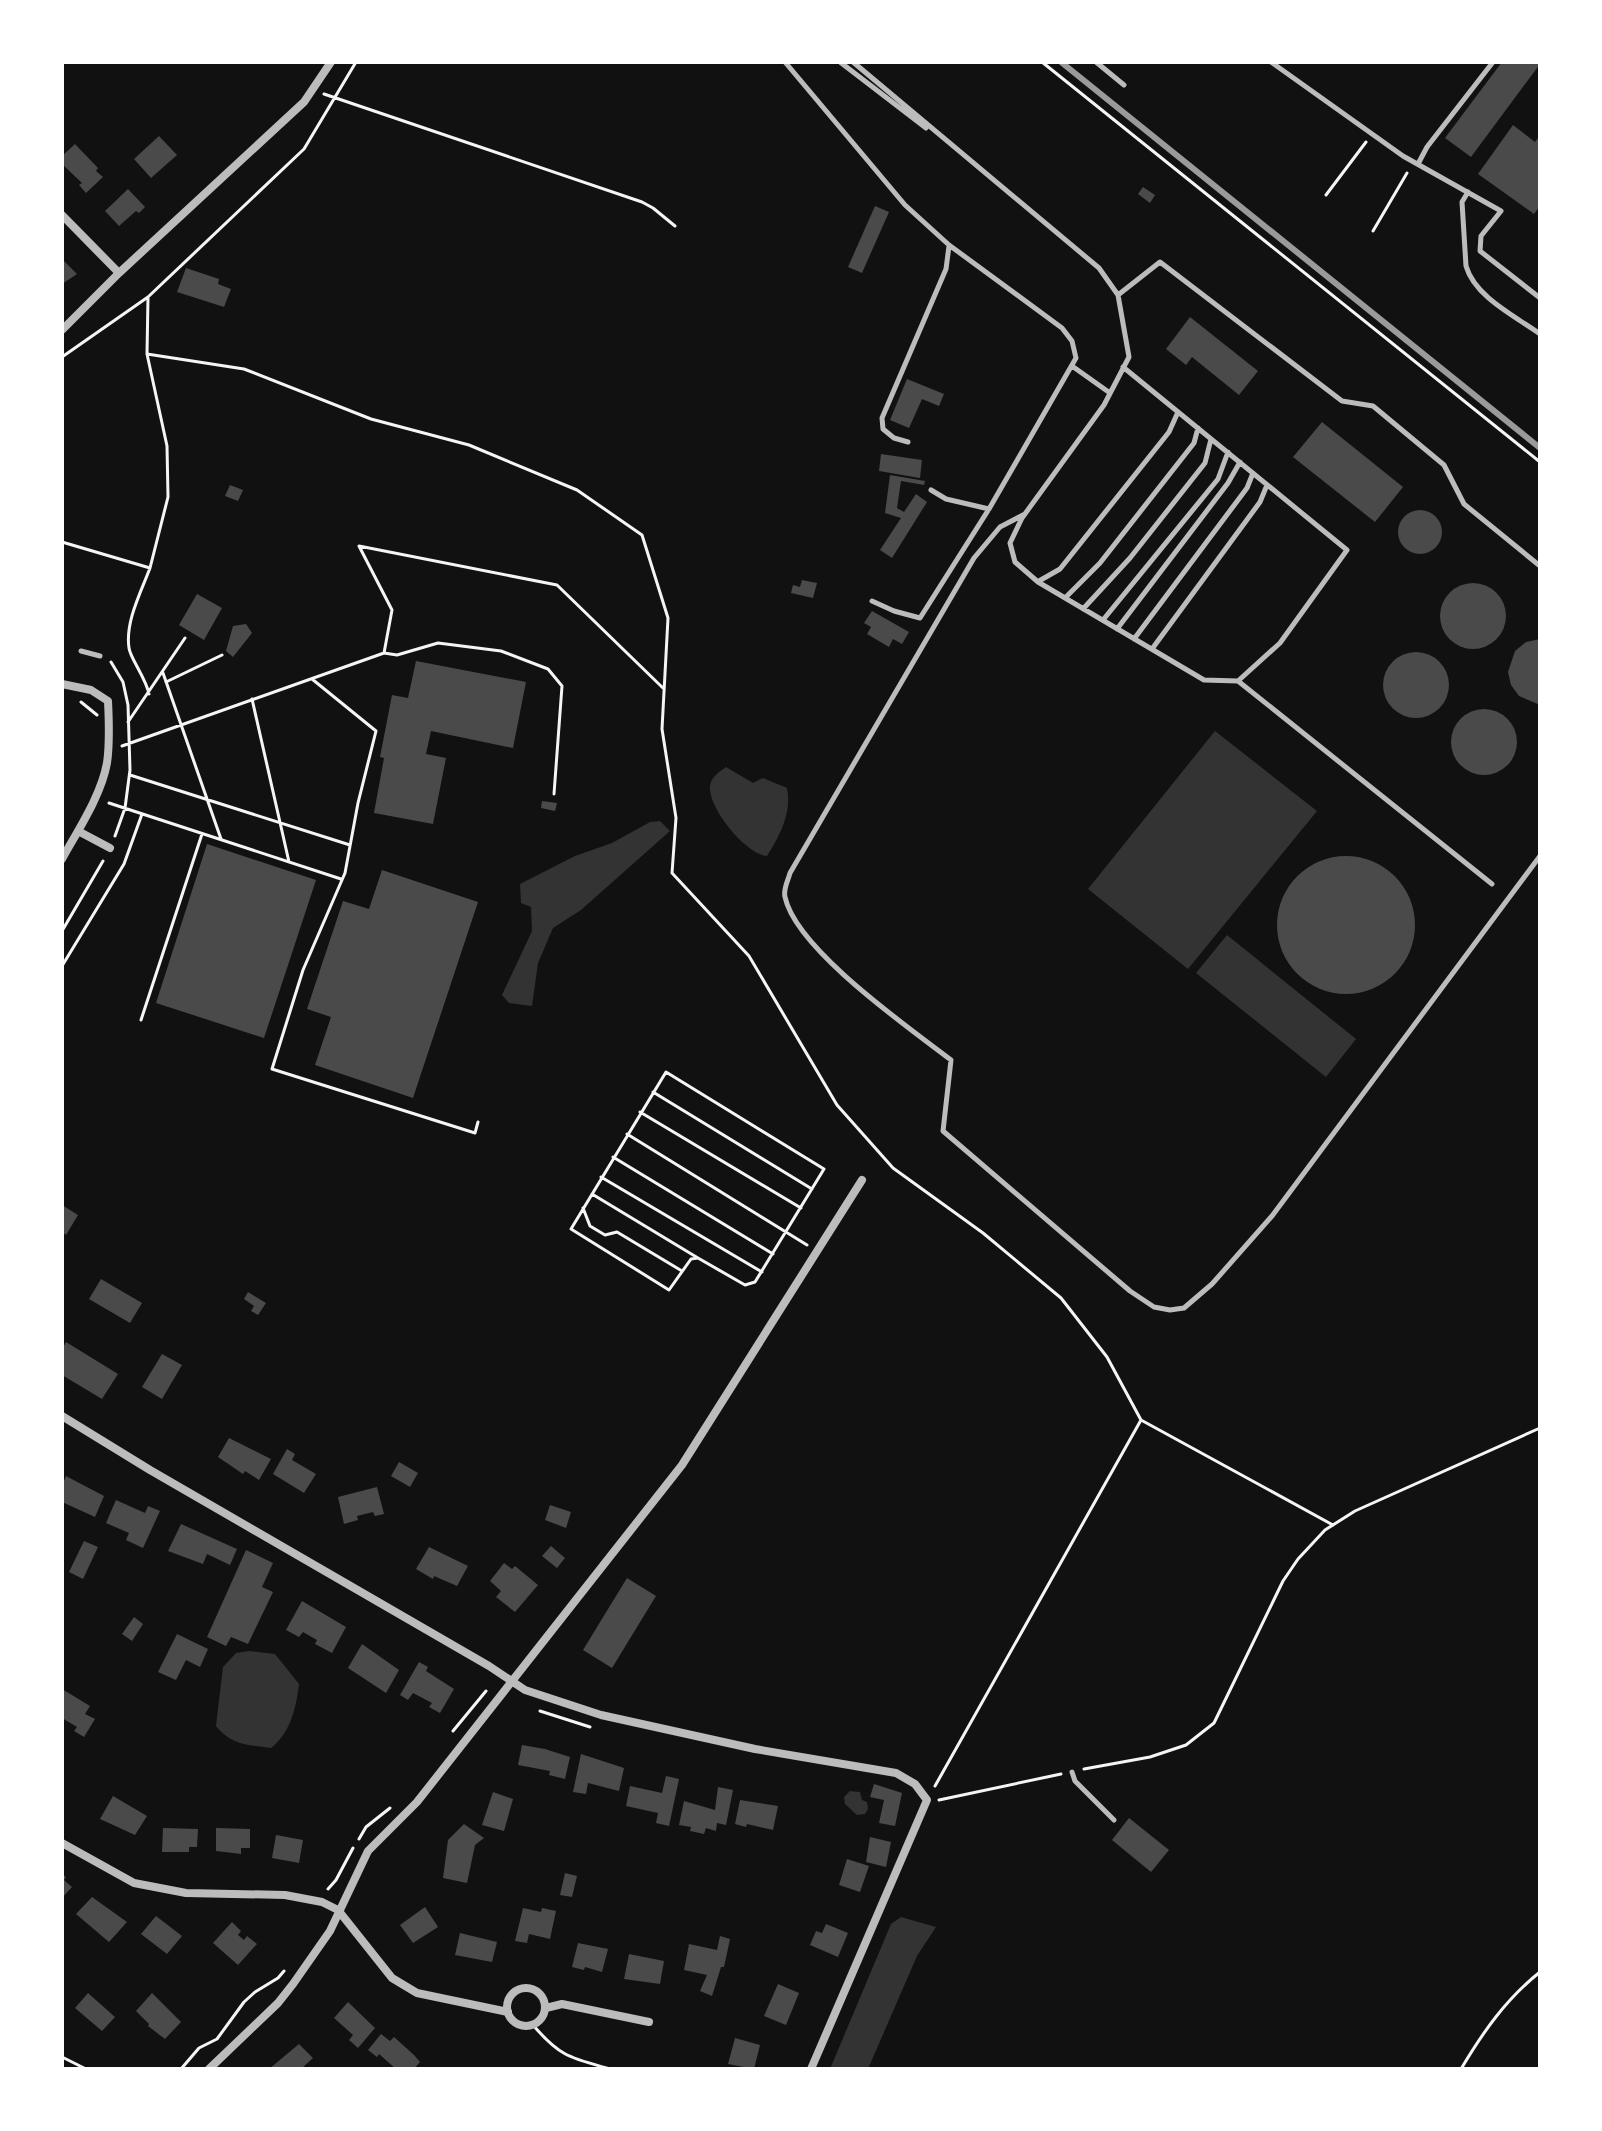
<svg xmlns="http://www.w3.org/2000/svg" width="1602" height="2131" viewBox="0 0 1602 2131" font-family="'IBM Plex Serif',serif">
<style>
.water{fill:#333}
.building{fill:#4a4a4a}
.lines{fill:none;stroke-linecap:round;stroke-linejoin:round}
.path{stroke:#f5f5f5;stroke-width:3}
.service{stroke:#bcbcbc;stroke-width:5}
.minor{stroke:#bcbcbc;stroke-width:8}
.rail{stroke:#9a9a9a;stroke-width:6}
</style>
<rect width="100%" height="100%" fill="#111"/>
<!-- water -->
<path class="water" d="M1215,731L1317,811L1188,969L1088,889Z
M726,767L753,783L763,778L787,788C792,813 780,835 767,856C747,855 708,809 710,786C711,777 719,772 726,767Z
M660,821L670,831L581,910L553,928L538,963L532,1006L509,1003L502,995L532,931L531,907L521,903L520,884L575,856L612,843L650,822Z
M1227,935L1356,1039L1326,1077L1196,973Z
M249,1651L275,1654L299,1684C296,1708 291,1732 271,1748C248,1745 231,1745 216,1726L223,1667L236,1653Z
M850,1791L860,1792L862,1800L867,1802L868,1809L865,1814L857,1815L845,1804L844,1797Z
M901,1917L936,1927L917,1956L868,2069H830L891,1924Z"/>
<!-- building -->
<path class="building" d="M1502,62L1540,64L1471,157L1445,138Z
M1513,125L1535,142L1538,138L1540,140V206L1534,214L1478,174Z
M159,136L177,155L151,178L134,159Z
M75,144L98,168L96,171L103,177L86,193L79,185L82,183L62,164V156Z
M1143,187L1155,195L1150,203L1138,194Z
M128,189L145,207L139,213L136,211L119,226L105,211Z
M875,206L889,212L862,273L848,267Z
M62,259L77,274L62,284Z
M186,268L219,279L218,284L231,289L224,307L177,292Z
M1190,317L1258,371L1239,395L1192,357L1186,365L1166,349Z
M907,379L944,394L939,406L922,399L909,428L890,420Z
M1322,422L1403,487L1375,522L1293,457Z
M881,454L922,460L920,478L879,471Z
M890,475L925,481L924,485L901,481L897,508L904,512L916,494L927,502L892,558L880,550L901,518L885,513Z
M230,485L243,490L238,501L225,496Z
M1398 532a22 22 0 1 1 44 0a22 22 0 1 1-44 0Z
M802,580L817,583L813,598L791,593L793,585L800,587Z
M1440 616a33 33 0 1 1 66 0a33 33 0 1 1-66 0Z
M197,594L222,608L204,640L179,625Z
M872,611L909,632L902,644L893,639L889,647L867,634L871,627L864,623Z
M246,624L252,633L233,657L226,651L233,626Z
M1540,639V705L1519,696L1511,685L1508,672L1515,651L1526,642Z
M1383 685a33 33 0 1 1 66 0a33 33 0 1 1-66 0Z
M416,661L526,682L513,748L431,731L426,754L446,758L433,824L374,813L384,758L380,757L392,695L408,698Z
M1451 742a33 33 0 1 1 66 0a33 33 0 1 1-66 0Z
M542,801L557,803L555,811L541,808Z
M207,844L316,880L264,1038L156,1003Z
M1277 925a69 69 0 1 1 138 0a69 69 0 1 1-138 0Z
M382,870L478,902L413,1098L315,1065L331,1017L307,1009L343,901L369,909Z
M62,1205L78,1215L66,1235L62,1232Z
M101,1279L142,1303L130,1323L89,1299Z
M248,1292L266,1303L258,1315L251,1311L254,1306L244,1299Z
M66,1342L118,1374L102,1399L62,1375V1349Z
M162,1354L182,1365L162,1399L142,1387Z
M229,1438L271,1459L259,1480L245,1471L243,1474L218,1457Z
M287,1449L295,1454L292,1460L316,1474L304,1493L273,1474Z
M399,1462L418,1473L410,1487L391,1476Z
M66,1476L104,1496L95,1517L62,1502V1486Z
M377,1487L384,1514L375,1516L373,1512L357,1516L358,1520L344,1524L338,1497Z
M116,1500L145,1513L148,1506L160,1511L143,1548L126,1540L129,1533L106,1523Z
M550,1505L571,1512L566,1528L545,1520Z
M181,1524L237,1549L230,1565L207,1554L203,1564L168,1551Z
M84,1541L98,1547L83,1579L69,1572Z
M551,1546L565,1558L557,1568L542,1556Z
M429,1547L468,1566L457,1586L434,1576L433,1579L416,1569Z
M246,1550L273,1563L262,1587L273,1592L248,1644L231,1637L226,1646L207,1637Z
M504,1563L512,1569L515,1566L538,1585L515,1612L496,1597L501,1591L490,1581Z
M627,1578L656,1596L612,1668L583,1650Z
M302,1601L346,1627L332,1653L315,1644L317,1640L303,1632L299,1637L286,1630Z
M134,1617L143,1624L132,1641L122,1634Z
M177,1634L208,1649L200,1667L186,1660L176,1680L158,1672Z
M362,1644L399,1670L386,1693L348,1668Z
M419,1662L428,1667L426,1671L454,1689L440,1713L429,1707L432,1703L413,1693L408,1700L400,1695Z
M62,1689L90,1706L85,1714L95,1719L84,1737L74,1731L77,1727L62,1718Z
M522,1745L545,1749L570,1757L565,1779L549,1775L550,1771L518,1765Z
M581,1754L624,1768L619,1791L588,1783L586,1794L573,1792Z
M666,1776L679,1779L669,1826L656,1823L658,1813L626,1806L630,1786L662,1793Z
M874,1784L902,1793L895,1826L879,1823L884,1800L870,1797Z
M718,1787L733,1790L726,1825L717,1823L716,1831L706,1828L704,1834L690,1831L691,1827L679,1825L684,1801L715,1810Z
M493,1792L513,1799L504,1831L482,1825Z
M113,1796L147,1816L135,1835L100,1819Z
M740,1800L778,1806L773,1830L747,1824L746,1827L735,1824Z
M1129,1818L1169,1850L1151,1872L1112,1840Z
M464,1824L484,1838L475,1845L467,1883L443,1878L448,1840Z
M163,1828L198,1829L197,1847H189V1852H162Z
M216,1828L250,1829V1848H241V1854L216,1851Z
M276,1835L303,1840L299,1863L272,1858Z
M870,1837L891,1842L886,1867L866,1862Z
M847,1859L869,1866L860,1892L839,1885Z
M565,1873L577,1876L572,1897L560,1895Z
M62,1874L66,1877L64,1880L72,1887L62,1898Z
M92,1897L127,1922L109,1942L76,1914Z
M425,1907L438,1927L413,1943L400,1925Z
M523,1908L541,1912L542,1908L556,1911L550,1939L529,1934L527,1943L515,1941Z
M156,1916L182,1936L167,1954L141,1934Z
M232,1922L241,1931L238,1935L244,1940L247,1936L257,1944L238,1965L213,1943Z
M826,1924L848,1933L838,1957L810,1945L816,1931L822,1933Z
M460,1933L497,1942L492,1962L455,1955Z
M720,1936L730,1939L724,1967H721L712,1996L700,1991L707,1975L684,1970L689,1944L717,1950Z
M578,1943L608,1949L602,1972L585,1967L584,1970L572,1967Z
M629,1954L664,1961L660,1984L624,1979Z
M778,1984L799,1993L786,2025L764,2016Z
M88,1993L115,2017L102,2031L75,2008Z
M152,1993L181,2022L165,2039L148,2026L149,2024L136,2011Z
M348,2002L375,2028L358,2048L349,2040L353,2035L334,2018Z
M381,2034L390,2041L394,2037L414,2055L420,2062L414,2069H396L379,2054L377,2057L368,2050Z
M735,2038L760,2045L754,2069L728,2064Z
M299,2044L313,2058L301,2069H269Z"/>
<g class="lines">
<!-- path -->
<path class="path" d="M1042,62L1540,462
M324,94L642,202L653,208L675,226
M1326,195L1366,142
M1373,231L1407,173
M148,297L147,354L167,446L168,497L150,568
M147,354L244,369L371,419L469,445L577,490L642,535L668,618L662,729L676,818L672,873L749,956L837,1105L893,1168L983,1233L1061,1298L1107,1357L1141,1420L935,1786
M62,357L148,297L304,149L356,62
M62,542L150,568C141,592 125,622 129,648C130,658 146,678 149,694
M384,653L392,610L359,546L557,585L664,689
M111,662L123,682L128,705L130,770L125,808L115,836
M163,673L221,839
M312,679L376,731L358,803L345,873L303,970L272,1069L475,1133L478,1122
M166,682L222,655
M252,699L289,862
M81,702L97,715
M128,722L185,638
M122,746L384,653L397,655L438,643L501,651L548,669L562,686L554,794
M130,775L350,845
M109,803L341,879
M62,931L103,861
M62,966L124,864L142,814
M141,1020L202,834
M666,1072L824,1169L755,1282L745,1285L698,1258L691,1259L669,1290L571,1229Z
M653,1092L812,1189
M640,1112L801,1208
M627,1134L807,1245
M613,1157L773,1254
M601,1177L762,1272
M592,1194L698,1258
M583,1208L590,1226L605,1235L617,1232L682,1271
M1141,1420L1333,1525
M540,1711L590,1727
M453,1731L486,1691
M1084,1769L1150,1757L1186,1745L1214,1723L1283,1581L1298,1559L1325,1530L1355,1511L1540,1428
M939,1800L1061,1774
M359,1839L366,1827L390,1808
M328,1889L336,1880L353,1848
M533,2025C560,2057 571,2058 610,2069
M62,2057L86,2069
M181,2069L199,2048L217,2039L244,2002L255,1992L278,1978L284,1971
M1461,2069C1483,2032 1506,1999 1540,1972"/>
<!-- service -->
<path class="service" d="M785,62L905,205L949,245L1062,328L1072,341L1076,358L989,509L920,618L894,611L872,601
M840,62L926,128
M853,62L1099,268L1118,295L1129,357L1104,405L1022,518L1010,543L1015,562L1038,582L1204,680L1238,681L1280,643L1347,550L1123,367
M1096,62L1124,85
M1271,62L1403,156L1501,211L1481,236L1480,251L1540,298
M1418,164L1427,147L1493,62
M1468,192L1462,202L1466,266C1475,297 1515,316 1540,334
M1118,295L1160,262L1342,401L1373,406L1444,465L1464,504L1540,566
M1072,366L1110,393
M908,442L894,438L883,429L882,418L946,269L949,246
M931,490L946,499L989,509
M1025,514L1000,527L974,558L790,873C788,881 783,889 785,897C796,949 908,1027 951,1060L943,1131L1130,1291L1154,1307L1170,1310L1184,1308L1212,1284L1272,1216L1540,856
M1039,581L1060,569L1169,432L1178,412
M1065,598L1100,563L1194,443L1198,428
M1083,609L1130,558L1205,463L1211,439
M1103,620L1218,479L1228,452
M1117,629L1228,483L1240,462
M1134,639L1247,488L1253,473
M1152,649L1260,502L1267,485
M81,651L100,656
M1238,681L1492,884
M1072,1772L1075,1781L1114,1820"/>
<!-- minor -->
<path class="minor" d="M62,215L119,273
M62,330L119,273L304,102L331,62
M62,684L91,690L108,701C109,721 110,743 107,763C101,796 78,830 62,859
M78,831L110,848
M62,1416L150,1470L489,1666L525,1690L601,1715L755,1749L896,1773L915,1784L927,1800L811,2069
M62,1843L134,1883L186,1893L285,1895L322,1902L338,1910L392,1978L417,1993L508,2012
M507 2007a19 19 0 1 1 38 0a19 19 0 1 1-38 0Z
M546,2008L562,2004L649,2022
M209,2069L278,2003L293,1984L330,1931L368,1851L417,1802L682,1465L862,1180"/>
<!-- rail -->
<path class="rail" d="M1061,62L1540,448"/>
</g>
<!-- border -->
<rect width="1602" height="2131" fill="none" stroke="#ffffff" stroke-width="128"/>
</svg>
